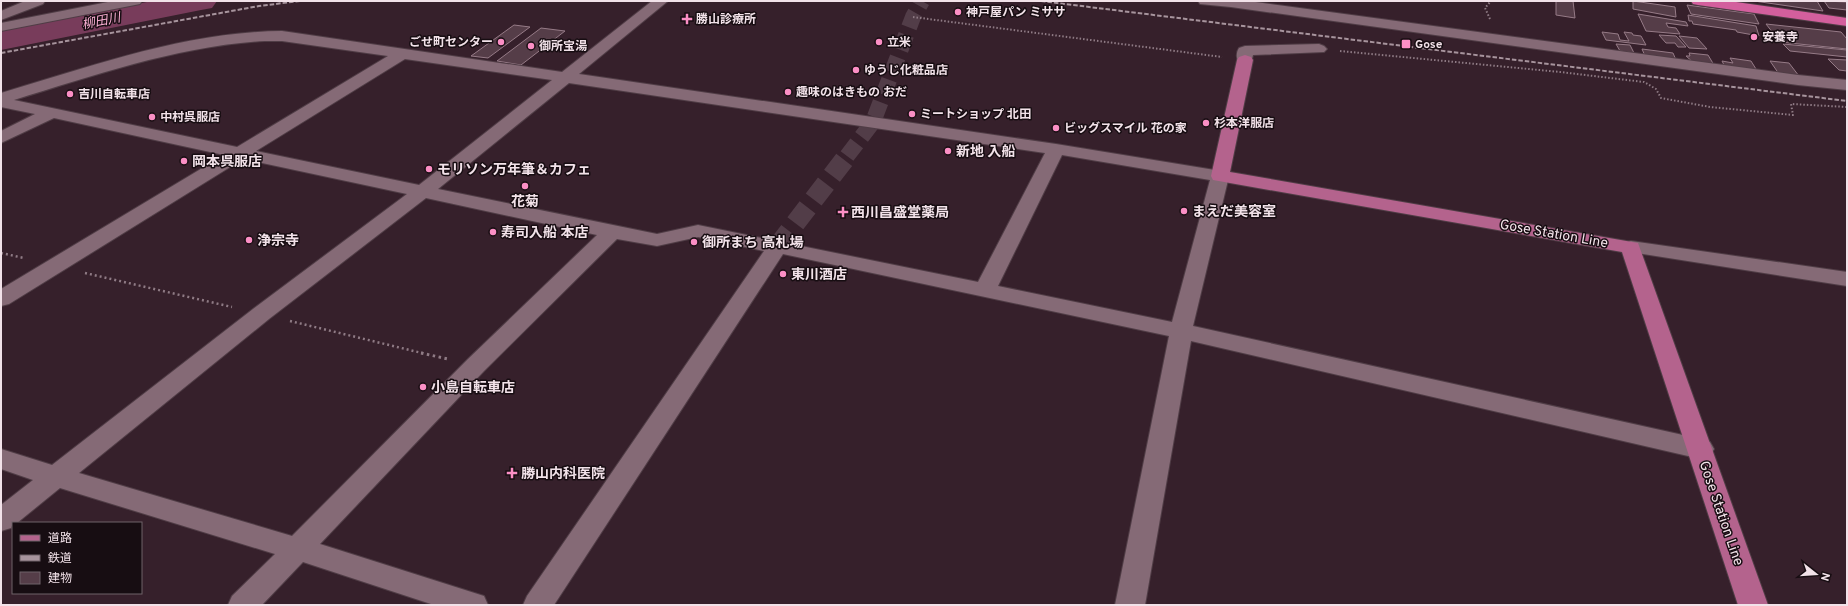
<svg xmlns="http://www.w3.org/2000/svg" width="1848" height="606" viewBox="0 0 1848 606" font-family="Overpass,'Noto Sans JP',sans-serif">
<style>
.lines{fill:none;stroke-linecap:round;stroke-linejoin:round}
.river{fill:#783c5b;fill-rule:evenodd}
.building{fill:#553d48;stroke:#967b87}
.minor-tunnel-far1{stroke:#523d48;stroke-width:16;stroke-dasharray:16 8;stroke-linecap:butt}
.minor-tunnel{stroke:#523d48;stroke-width:20;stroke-dasharray:20 10;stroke-linecap:butt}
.minor-casing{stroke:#503d46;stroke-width:2}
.major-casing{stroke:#503d46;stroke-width:2}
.highway-casing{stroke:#503d46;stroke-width:2}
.path-far2{stroke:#8f7b85;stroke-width:2;stroke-dasharray:1.5 2;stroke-linecap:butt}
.path-far1{stroke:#8f7b85;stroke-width:2.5;stroke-dasharray:2 3;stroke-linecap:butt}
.path{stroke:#8f7b85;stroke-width:3;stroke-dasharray:2.5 3.5;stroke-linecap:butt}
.minor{fill:#856a76;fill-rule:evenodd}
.major{fill:#b4638d;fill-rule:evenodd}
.highway{fill:#d35f9d;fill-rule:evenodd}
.rail{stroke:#a7949d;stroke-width:2;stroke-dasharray:4.5 2;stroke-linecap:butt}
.poi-dot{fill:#fb8fc5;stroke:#170d12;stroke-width:1.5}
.labels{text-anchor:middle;stroke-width:3;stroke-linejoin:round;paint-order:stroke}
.far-poi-label{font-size:12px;font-weight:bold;fill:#f2e2e9;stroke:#170d12;text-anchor:start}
.far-water-label{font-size:13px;font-style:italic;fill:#faafd3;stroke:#170d12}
.poi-label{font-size:14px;font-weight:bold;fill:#f2e2e9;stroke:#170d12;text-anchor:start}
.street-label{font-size:14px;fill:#f2e2e9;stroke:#170d12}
</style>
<rect width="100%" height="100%" fill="#36202b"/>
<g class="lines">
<!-- river -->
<path class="river" d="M152,1H217L212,8L201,10L1,50V30Z"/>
</g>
<!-- building -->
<path class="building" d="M1556,1H1573L1575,18L1556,15Z
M1633,1L1675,7L1676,17L1633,9Z
M1754,1H1817L1823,11Z
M1824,1L1847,2V10L1829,8Z
M1687,5L1754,14L1759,24L1691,14Z
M1638,14L1686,22L1688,26L1666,23L1668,27L1676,28L1680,34L1646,31Z
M1688,15L1756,26L1759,36L1737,32L1736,30L1693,24L1692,21H1689Z
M1766,24L1841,32L1847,39V49L1780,42Z
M514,25L530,27L488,58L471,56Z
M541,28L565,31L521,65L497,61Z
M1602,32L1618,34L1620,40L1629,41L1624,32L1632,33L1633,35L1641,36L1646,45L1606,40Z
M1659,35L1676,36L1686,47H1678L1675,43H1666Z
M1679,36L1697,38L1707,49L1689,48Z
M1616,44L1630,45L1634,53L1620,51Z
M1783,44L1847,50V57L1790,51Z
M1642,49L1673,53L1676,60L1645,56Z
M1689,53L1708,55L1714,65L1694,63L1686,56H1690Z
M1730,58L1751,61L1756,69L1725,67L1722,61L1733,63Z
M1828,59L1847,60V71L1839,70Z
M1770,61L1789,63L1799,76L1779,74Z"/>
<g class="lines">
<!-- minor-tunnel-far1 -->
<path class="minor-tunnel-far1" d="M847,156L873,122L913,17L922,1"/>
<!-- minor-tunnel -->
<path class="minor-tunnel" d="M777,247L848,155"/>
<defs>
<path id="minor" d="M25,1H45L43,4L1,20V11Z
M113,1H142L140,4L135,5L1,31V23Z
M652,1H668L579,74L1056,144L1227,172L1229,176L1193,326L1701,439L1710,442L1714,449L1710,456L1701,459L1191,341L1145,605H1115L1169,336L783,254L554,605H523L527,596L764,251L698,237L657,246L617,239L484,371L320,544L484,596L488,605H434L303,562L262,605H228L232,596L275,554L60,488L17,523H13L11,528L1,531V505L33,480L1,469V449L52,465L253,309L407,194L243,159L9,304L1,306V289L224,155L54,118L1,143V131L35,114L1,107V93C92,66 186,32 282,31L562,72ZM265,41H282L388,56L237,147L14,100C96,75 179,46 265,41ZM405,59L552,80L419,185L256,151ZM569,83L1045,153L978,282L698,225L657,234L438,189ZM1062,155L1210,180L1172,322L998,286ZM426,198L597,235L468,359L292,536L79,473L269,319Z
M1198,1H1248L1798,75L1847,80V90L1798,85L1231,7L1200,4Z
M1319,44L1324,46L1327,49L1324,52L1253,55L1251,63H1239C1236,59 1236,52 1239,48L1245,46Z
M1631,241L1847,272V286L1624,251L1621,247L1624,243Z"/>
<path id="major" d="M1245,55L1251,57L1253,60L1230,172L1638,243L1768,605H1738L1622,252L1213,180L1211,176L1237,60L1239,57Z"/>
<path id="highway" d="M1691,1H1729L1847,18V26L1698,5L1693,4Z"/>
</defs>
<!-- minor casing -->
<use href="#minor" class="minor-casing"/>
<!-- major casing -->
<use href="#major" class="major-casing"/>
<!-- highway casing -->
<use href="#highway" class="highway-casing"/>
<!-- path-far2 -->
<path class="path-far2" d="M913,17L1222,57
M1490,19L1485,8L1491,1
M1340,51L1560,72L1644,82L1656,89L1661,98L1710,107L1793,115L1791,104L1847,107"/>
<!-- path-far1 -->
<path class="path-far1" d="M1,253L24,258
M85,273L232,307
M290,321L426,354"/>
<!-- path -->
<path class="path" d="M421,353L448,359"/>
<!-- minor -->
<use href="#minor" class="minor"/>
<!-- major -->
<use href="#major" class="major"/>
<!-- highway -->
<use href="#highway" class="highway"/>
<!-- rail -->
<path class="rail" d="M1041,1L1847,101
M1,53L259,6L300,1"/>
</g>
<!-- markers -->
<g class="poi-dot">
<circle cx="958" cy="12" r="4"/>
<path d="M685 13h4v4h4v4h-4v4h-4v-4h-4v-4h4z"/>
<circle cx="1754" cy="37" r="4"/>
<circle cx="501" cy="42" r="4"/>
<circle cx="879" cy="42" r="4"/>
<rect x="1401" y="39" width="10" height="10" rx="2"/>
<circle cx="531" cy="46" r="4"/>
<circle cx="856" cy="70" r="4"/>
<circle cx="788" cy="92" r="4"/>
<circle cx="70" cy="94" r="4"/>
<circle cx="912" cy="114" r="4"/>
<circle cx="152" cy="117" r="4"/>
<circle cx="1206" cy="123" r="4"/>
<circle cx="1056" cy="128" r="4"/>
<circle cx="948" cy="151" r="4"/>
<circle cx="184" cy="161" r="4"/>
<circle cx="429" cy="169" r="4"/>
<circle cx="525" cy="186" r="4"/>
<circle cx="1184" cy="211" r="4"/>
<path d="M841 206h4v4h4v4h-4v4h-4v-4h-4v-4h4z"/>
<circle cx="493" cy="232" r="4"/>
<circle cx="249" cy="240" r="4"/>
<circle cx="694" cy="242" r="4"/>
<circle cx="783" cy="274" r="4"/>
<circle cx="423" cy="387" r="4"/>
<path d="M510 467h4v4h4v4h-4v4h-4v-4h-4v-4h4z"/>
</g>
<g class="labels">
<!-- far-poi labels -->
<g class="far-poi-label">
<text x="966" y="16">神戸屋パン ミササ</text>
<text x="696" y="23">勝山診療所</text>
<text x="1762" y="41">安養寺</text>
<text x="493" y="46" text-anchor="end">ごせ町センター</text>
<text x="887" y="46">立米</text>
<text x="1415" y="48">Gose</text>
<text x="539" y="50">御所宝湯</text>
<text x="864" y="74">ゆうじ化粧品店</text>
<text x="796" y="96">趣味のはきもの おだ</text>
<text x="78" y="98">吉川自転車店</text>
<text x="920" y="118">ミートショップ 北田</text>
<text x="160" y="121">中村呉服店</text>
<text x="1214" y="127">杉本洋服店</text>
<text x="1064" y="132">ビッグスマイル 花の家</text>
</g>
<!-- far-water labels -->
<g class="far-water-label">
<text transform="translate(101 20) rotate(-11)" y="5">柳田川</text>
</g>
<!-- poi labels -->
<g class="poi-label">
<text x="956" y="156">新地 入船</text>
<text x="192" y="166">岡本呉服店</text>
<text x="437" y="174">モリソン万年筆＆カフェ</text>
<text x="525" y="206" text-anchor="middle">花菊</text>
<text x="1192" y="216">まえだ美容室</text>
<text x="851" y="217">西川昌盛堂薬局</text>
<text x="501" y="237">寿司入船 本店</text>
<text x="257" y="245">浄宗寺</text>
<text x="702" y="247">御所まち 高札場</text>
<text x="791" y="279">東川酒店</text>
<text x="431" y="392">小島自転車店</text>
<text x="521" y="478">勝山内科医院</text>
</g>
<!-- street labels -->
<g class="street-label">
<text transform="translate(1554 233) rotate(10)" y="5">Gose Station Line</text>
<text transform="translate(1722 513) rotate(71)" y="5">Gose Station Line</text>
</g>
</g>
<!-- border -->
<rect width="1848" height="606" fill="none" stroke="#f2e2e9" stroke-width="4"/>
<!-- legend -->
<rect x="12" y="522" width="130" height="72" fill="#170d12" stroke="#6f6268"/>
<rect x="20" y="535" width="20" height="6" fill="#b4638d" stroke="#6f6268"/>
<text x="48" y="542" font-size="12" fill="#f2e2e9">道路</text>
<rect x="20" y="555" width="20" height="6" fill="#a7949d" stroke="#6f6268"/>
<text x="48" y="562" font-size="12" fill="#f2e2e9">鉄道</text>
<rect x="20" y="572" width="20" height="12" fill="#553d48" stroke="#6f6268"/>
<text x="48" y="582" font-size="12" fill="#f2e2e9">建物</text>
<!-- north arrow -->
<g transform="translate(1816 574) rotate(107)" stroke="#170d12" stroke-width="3" paint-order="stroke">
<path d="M0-3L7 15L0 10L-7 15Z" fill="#f2e2e9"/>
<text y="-6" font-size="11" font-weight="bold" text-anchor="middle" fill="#f2e2e9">N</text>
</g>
</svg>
